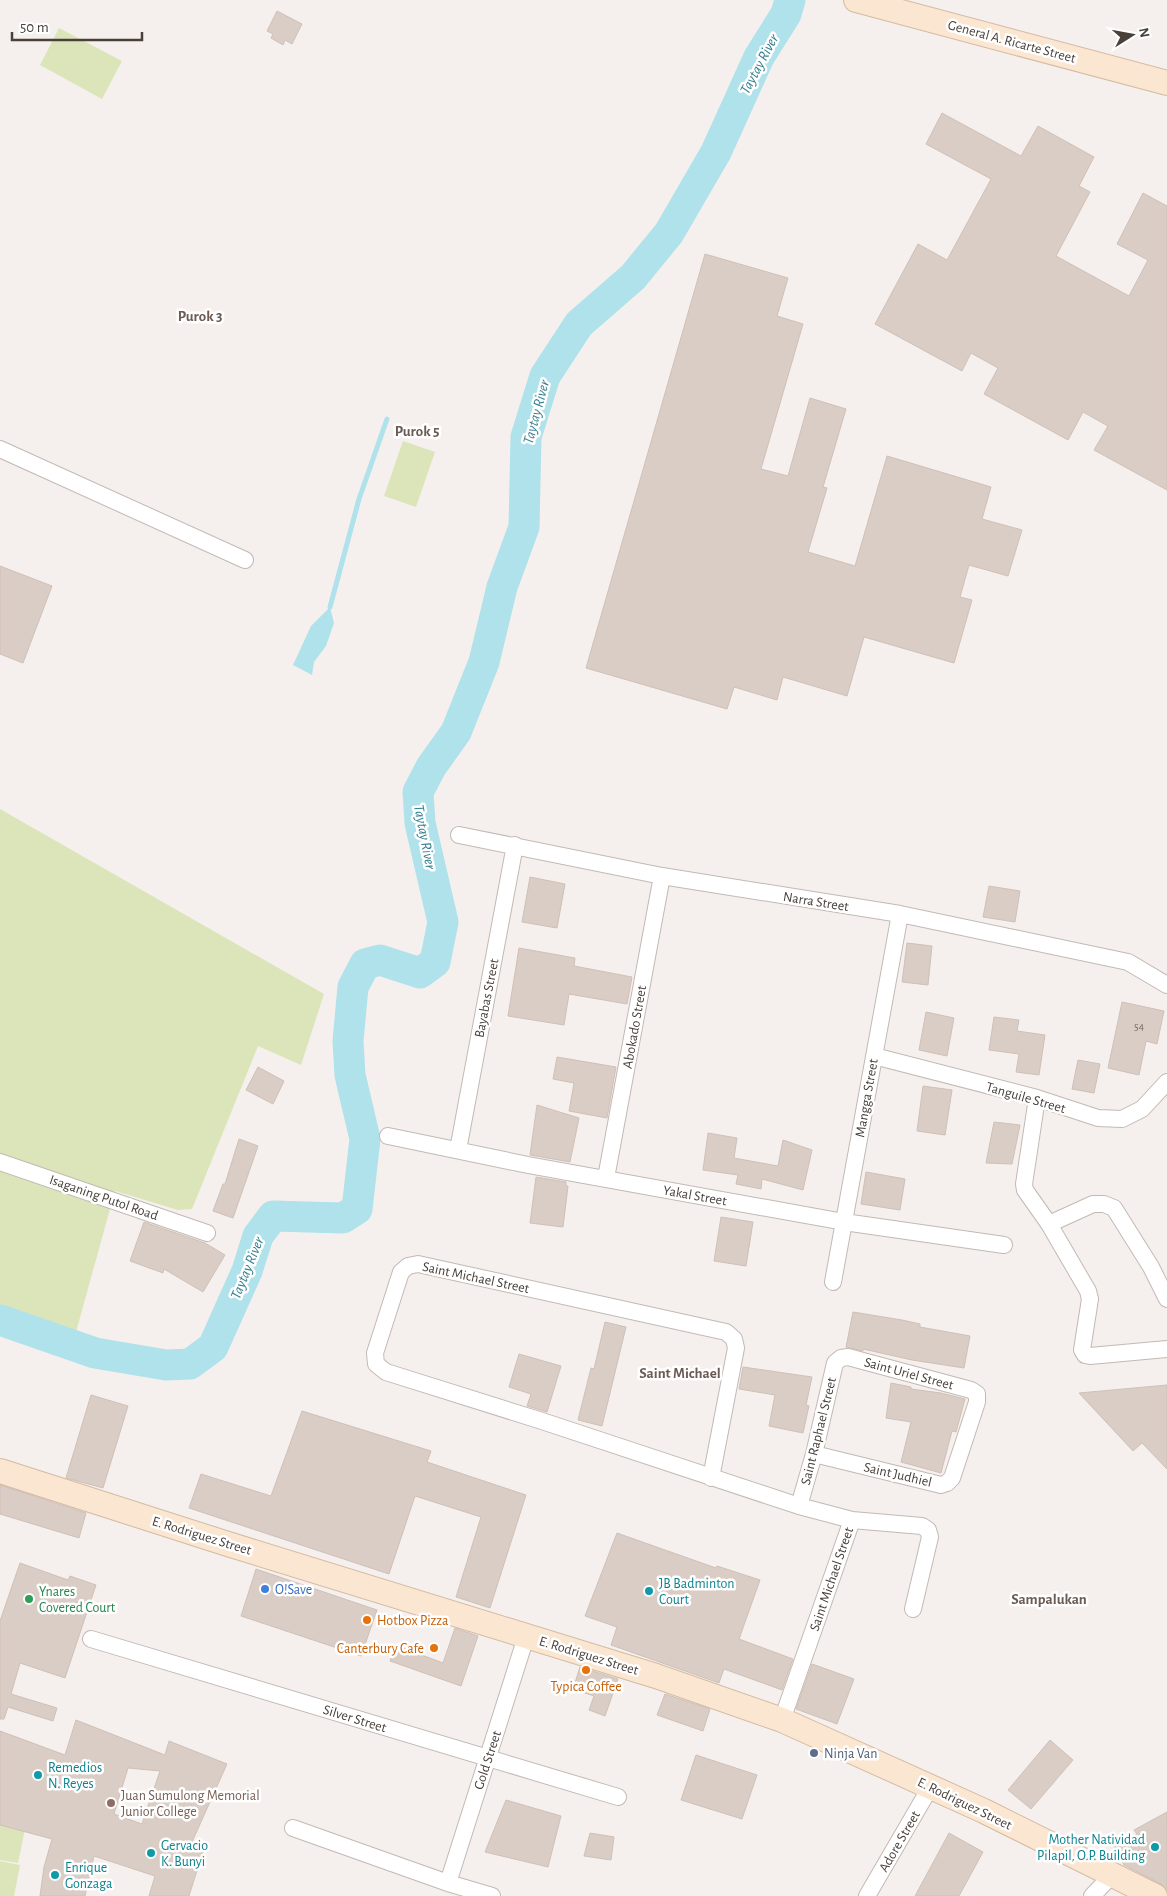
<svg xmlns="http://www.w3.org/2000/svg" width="1167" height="1896" viewBox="0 0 1167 1896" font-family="'Alegreya Sans',sans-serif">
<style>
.green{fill:#dce5b9}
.water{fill:#afe2eb}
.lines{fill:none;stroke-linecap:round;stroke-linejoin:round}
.stream{stroke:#afe2eb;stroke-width:5}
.river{stroke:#afe2eb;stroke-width:31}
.building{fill:#d9cdc6;stroke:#d0c0b7;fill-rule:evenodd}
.street-casing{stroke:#c3b9b3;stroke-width:18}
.secondary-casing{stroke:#d3baa2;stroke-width:26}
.street{stroke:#fff;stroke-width:16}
.secondary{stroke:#fbe6d1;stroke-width:24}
.shop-dot{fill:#3f7fe0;stroke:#fff;stroke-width:2}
.culture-dot{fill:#0f9aa8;stroke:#fff;stroke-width:2}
.leisure-dot{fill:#2e9e5b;stroke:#fff;stroke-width:2}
.food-dot{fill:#e8710a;stroke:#fff;stroke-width:2}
.service-dot{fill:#5c6f8a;stroke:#fff;stroke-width:2}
.education-dot{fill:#8d6e63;stroke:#fff;stroke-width:2}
.labels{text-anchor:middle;stroke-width:5;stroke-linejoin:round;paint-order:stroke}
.number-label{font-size:11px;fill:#6d635d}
.street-label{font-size:14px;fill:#49403a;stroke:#fff}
.culture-label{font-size:14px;fill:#0d838f;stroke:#fff;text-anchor:start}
.shop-label{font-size:14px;fill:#366cbe;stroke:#fff;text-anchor:start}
.leisure-label{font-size:14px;fill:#27864d;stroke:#fff;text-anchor:start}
.food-label{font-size:14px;fill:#c56008;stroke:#fff;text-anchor:start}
.service-label{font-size:14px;fill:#4e5e75;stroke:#fff;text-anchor:start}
.education-label{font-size:14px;fill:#785e54;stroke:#fff;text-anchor:start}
.water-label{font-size:15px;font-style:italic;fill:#337f8e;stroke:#fff}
.neighbourhood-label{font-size:15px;font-weight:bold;fill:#6b5b52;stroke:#fff}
</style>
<rect width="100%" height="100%" fill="#f5f0ed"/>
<!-- green -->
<path class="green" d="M59,28L122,61L102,99L40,65Z
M403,441L435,452L416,507L384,496Z
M0,809L324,994L301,1065L258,1046L192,1209L178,1210L115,1191L76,1332L7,1316L0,1309Z
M0,1804L29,1810L18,1863L0,1860Z
M0,1861L20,1865L14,1896H0Z"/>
<!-- water -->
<path class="water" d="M330,607L334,623L326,646L314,662L312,675L293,665L311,626Z"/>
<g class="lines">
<!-- stream -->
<path class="stream" d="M330,607L359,499L387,419"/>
<!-- river -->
<path class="river" d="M0,1320L95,1353L166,1365L190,1364L213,1347L247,1271L258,1236L273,1216L343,1218L357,1209L365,1139L350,1075L348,1041L353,987L365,964L380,960L420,973L435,962L443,922L420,823L418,792L431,767L456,732L484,662L502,587L524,527L526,437L545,376L579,324L633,277L669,233L716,152L759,57L786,14L790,0"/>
</g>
<!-- building -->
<path class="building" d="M277,11L302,24L292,44L285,40L283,45L271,38L273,34L267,31Z
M942,113L1021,156L1038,126L1094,157L1079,186L1090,192L1056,256L1129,296L1148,260L1117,244L1143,193L1167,206V490L1094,450L1108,426L1083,412L1068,440L984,394L998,368L971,353L962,371L875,324L918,244L947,260L991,179L926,144Z
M705,254L788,278L777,316L803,324L761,469L788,476L810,398L846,409L823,487L827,488L808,552L855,566L887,456L991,487L982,519L1022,530L1008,576L969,565L960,597L972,600L954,663L864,637L847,696L783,677L777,700L734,687L727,709L586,668Z
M0,566L52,586L23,663L0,654Z
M530,877L565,884L557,928L522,922Z
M989,886L1020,891L1015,922L983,917Z
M907,943L932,946L928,985L902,982Z
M519,948L575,958L574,966L632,977L627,1004L569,994L564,1025L508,1016Z
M1122,1002L1164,1011L1157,1044L1146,1041L1139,1075L1108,1068Z
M926,1012L954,1018L947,1056L919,1050Z
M994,1017L1019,1020L1017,1031L1045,1035L1039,1075L1016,1072L1019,1054L989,1050Z
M557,1057L616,1067L607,1118L569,1111L574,1083L553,1079Z
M1078,1060L1100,1064L1094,1093L1072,1089Z
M258,1067L284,1081L273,1104L246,1090Z
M923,1086L952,1090L945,1135L917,1131Z
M537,1105L579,1118L570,1162L530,1155Z
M994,1122L1020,1125L1012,1164L986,1163Z
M708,1133L737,1138L734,1158L778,1166L783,1140L812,1150L803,1190L762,1179L761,1189L736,1184L738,1175L703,1170Z
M239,1139L258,1146L233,1218L213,1211L223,1184H225Z
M866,1172L905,1179L900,1210L861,1204Z
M536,1177L566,1182V1186H568L563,1227L530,1223Z
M721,1217L753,1222L746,1266L714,1261Z
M144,1222L205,1243L225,1255L203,1292L164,1269L163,1273L130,1261Z
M853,1312L902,1320L920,1324V1327L970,1336L964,1368L912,1360L863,1349V1351L846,1347Z
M605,1322L626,1327L602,1426L578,1420L591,1368L594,1369Z
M519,1354L561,1366L547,1412L527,1406L531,1394L509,1387Z
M743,1367L812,1377L806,1405L809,1406L803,1433L769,1426L775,1395L739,1389Z
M891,1383L911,1387V1389L941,1393L965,1399L956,1432L952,1431L941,1473L901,1462L911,1422L886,1418Z
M1167,1385V1469L1142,1443L1133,1451L1079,1393Z
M91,1395L128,1406L103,1488L66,1478Z
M302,1411L431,1451L427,1462L526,1495L490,1608L456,1597L481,1517L415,1496L389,1574L189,1508L201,1474L271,1496Z
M0,1485L86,1513L79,1538L0,1514Z
M617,1533L716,1568L717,1566L760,1580L739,1639L793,1659L782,1690L724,1669L719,1683L611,1645L617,1627L585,1616Z
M20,1563L68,1580L70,1576L96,1585L65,1678L20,1663L11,1694L57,1708L53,1721L8,1707L4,1719H0V1621Z
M256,1569L377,1610L361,1656L241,1616Z
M455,1628L478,1636L461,1686L390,1661L395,1645L443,1663Z
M812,1664L854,1679L837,1724L796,1709Z
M580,1667L618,1679L605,1716L589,1710L594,1696L573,1689Z
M665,1694L710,1709L703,1731L657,1715Z
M76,1720L165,1755L169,1741L227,1764L192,1842L204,1848L189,1896H149L155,1876L94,1856L85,1896H40L44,1867L52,1839L0,1825V1731L65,1755ZM128,1768L160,1771L142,1824L114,1814Z
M1050,1740L1073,1760L1031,1809L1008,1790Z
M696,1755L757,1775L742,1819L681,1800Z
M506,1800L561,1816L548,1867L485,1852Z
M1167,1812V1890L1161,1884L1124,1865L1114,1846L1137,1834L1134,1830Z
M590,1833L614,1837L611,1860L584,1856Z
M949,1833L983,1852L959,1896H915Z"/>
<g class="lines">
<defs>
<path id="street" d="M0,449L245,560
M459,835L662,876L900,914L1128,962L1167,985
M874,1056L1037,1098L1098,1118L1122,1119L1142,1109L1167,1082
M1037,1098L1024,1184L1025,1190L1049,1224L1088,1291L1090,1299L1082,1350L1085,1355L1090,1356L1167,1349
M388,1136L528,1165L844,1222L1004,1245
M458,1150L515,845
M0,1162L207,1233
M606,1178L662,876
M1049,1224L1093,1204H1104L1114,1208L1151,1267L1167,1299
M833,1282L900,914
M711,1478L736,1348L734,1339L726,1332L418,1264L408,1266L401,1272L375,1353L376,1364L386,1372L542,1421L799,1506L852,1520L922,1526L928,1530L930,1537L913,1609
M799,1506L814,1454L835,1363L841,1358L848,1357L971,1390L977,1394V1402L952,1478L947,1483L941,1485L814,1454
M91,1639L618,1797
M782,1720L852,1520
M293,1828L448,1883L492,1896
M448,1883L526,1637
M867,1896L931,1786
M1092,1896L1112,1875"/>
<path id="secondary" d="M856,0L1167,83
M0,1471L231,1545L656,1676L782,1720L984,1811L1155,1896"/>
</defs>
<!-- street casing -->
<use href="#street" class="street-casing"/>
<!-- secondary casing -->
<use href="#secondary" class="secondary-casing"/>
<!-- street -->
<use href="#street" class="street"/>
<!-- secondary -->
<use href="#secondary" class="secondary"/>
</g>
<!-- markers -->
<circle class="shop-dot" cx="265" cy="1589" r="5"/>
<g class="culture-dot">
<circle cx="649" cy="1591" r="5"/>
<circle cx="38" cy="1775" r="5"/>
<circle cx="1155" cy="1847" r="5"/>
<circle cx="151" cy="1853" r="5"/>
<circle cx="55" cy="1875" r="5"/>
</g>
<circle class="leisure-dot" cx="29" cy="1599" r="5"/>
<g class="food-dot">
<circle cx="367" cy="1620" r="5"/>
<circle cx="434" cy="1648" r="5"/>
<circle cx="586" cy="1670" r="5"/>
</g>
<circle class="service-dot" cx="814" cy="1753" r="5"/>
<circle class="education-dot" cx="111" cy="1803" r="5"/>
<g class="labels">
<!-- number labels -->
<g class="number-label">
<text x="1139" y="1030">54</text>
</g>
<!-- street labels -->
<g class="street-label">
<text transform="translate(1012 41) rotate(15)" y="5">General A. Ricarte Street</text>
<text transform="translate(816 901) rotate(9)" y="5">Narra Street</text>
<text transform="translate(486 998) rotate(-79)" y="5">Bayabas Street</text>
<text transform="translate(634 1027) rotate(-80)" y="5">Abokado Street</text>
<text transform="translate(1026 1097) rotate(16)" y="5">Tanguile Street</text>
<text transform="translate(866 1098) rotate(-80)" y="5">Mangga Street</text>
<text transform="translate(695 1195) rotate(10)" y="5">Yakal Street</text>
<text transform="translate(104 1197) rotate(19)" y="5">Isaganing Putol Road</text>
<text transform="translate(476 1277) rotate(12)" y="5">Saint Michael Street</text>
<text transform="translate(909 1373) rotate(15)" y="5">Saint Uriel Street</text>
<text transform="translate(818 1431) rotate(-76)" y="5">Saint Raphael Street</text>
<text transform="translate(898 1474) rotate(13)" y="5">Saint Judhiel</text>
<text transform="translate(202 1535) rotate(17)" y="5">E. Rodriguez Street</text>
<text transform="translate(831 1579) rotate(-71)" y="5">Saint Michael Street</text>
<text transform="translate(589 1655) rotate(17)" y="5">E. Rodriguez Street</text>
<text transform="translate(355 1718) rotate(17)" y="5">Silver Street</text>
<text transform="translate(487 1760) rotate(-72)" y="5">Gold Street</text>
<text transform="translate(965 1803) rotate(26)" y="5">E. Rodriguez Street</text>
<text transform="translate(899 1841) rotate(-60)" y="5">Adore Street</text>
</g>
<!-- culture labels -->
<g class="culture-label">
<text x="659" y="1588">JB Badminton<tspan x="659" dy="16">Court</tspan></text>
<text x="48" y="1772">Remedios<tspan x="48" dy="16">N. Reyes</tspan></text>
<text x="1145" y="1844" text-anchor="end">Mother Natividad<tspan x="1145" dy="16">Pilapil, O.P. Building</tspan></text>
<text x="161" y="1850">Gervacio<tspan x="161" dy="16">K. Bunyi</tspan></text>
<text x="65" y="1872">Enrique<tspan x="65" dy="16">Gonzaga</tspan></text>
</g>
<!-- shop labels -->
<g class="shop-label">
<text x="275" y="1594">O!Save</text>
</g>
<!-- leisure labels -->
<g class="leisure-label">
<text x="39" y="1596">Ynares<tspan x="39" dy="16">Covered Court</tspan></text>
</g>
<!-- food labels -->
<g class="food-label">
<text x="377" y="1625">Hotbox Pizza</text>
<text x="424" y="1653" text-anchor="end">Canterbury Cafe</text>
<text x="586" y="1691" text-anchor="middle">Typica Coffee</text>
</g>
<!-- service labels -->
<g class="service-label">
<text x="824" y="1758">Ninja Van</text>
</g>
<!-- education labels -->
<g class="education-label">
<text x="121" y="1800">Juan Sumulong Memorial<tspan x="121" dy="16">Junior College</tspan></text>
</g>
<!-- water labels -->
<g class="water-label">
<text transform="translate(759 64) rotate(-62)" y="5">Taytay River</text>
<text transform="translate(536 412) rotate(-75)" y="5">Taytay River</text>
<text transform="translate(425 837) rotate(79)" y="5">Taytay River</text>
<text transform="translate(247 1268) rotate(-68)" y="5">Taytay River</text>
</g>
<!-- neighbourhood labels -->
<g class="neighbourhood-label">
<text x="200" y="321">Purok 3</text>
<text x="417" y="436">Purok 5</text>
<text x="680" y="1378">Saint Michael</text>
<text x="1049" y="1604">Sampalukan</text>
</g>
</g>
<!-- north arrow -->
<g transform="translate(1132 35) rotate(79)" stroke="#ffffff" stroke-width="4" paint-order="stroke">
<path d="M0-4L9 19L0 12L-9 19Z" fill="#49403a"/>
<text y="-8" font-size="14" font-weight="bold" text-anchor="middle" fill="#49403a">N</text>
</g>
<!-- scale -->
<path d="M12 32v8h130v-8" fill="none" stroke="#49403a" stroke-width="2.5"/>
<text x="20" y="32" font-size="15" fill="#49403a" stroke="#ffffff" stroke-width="4" paint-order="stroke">50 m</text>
</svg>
